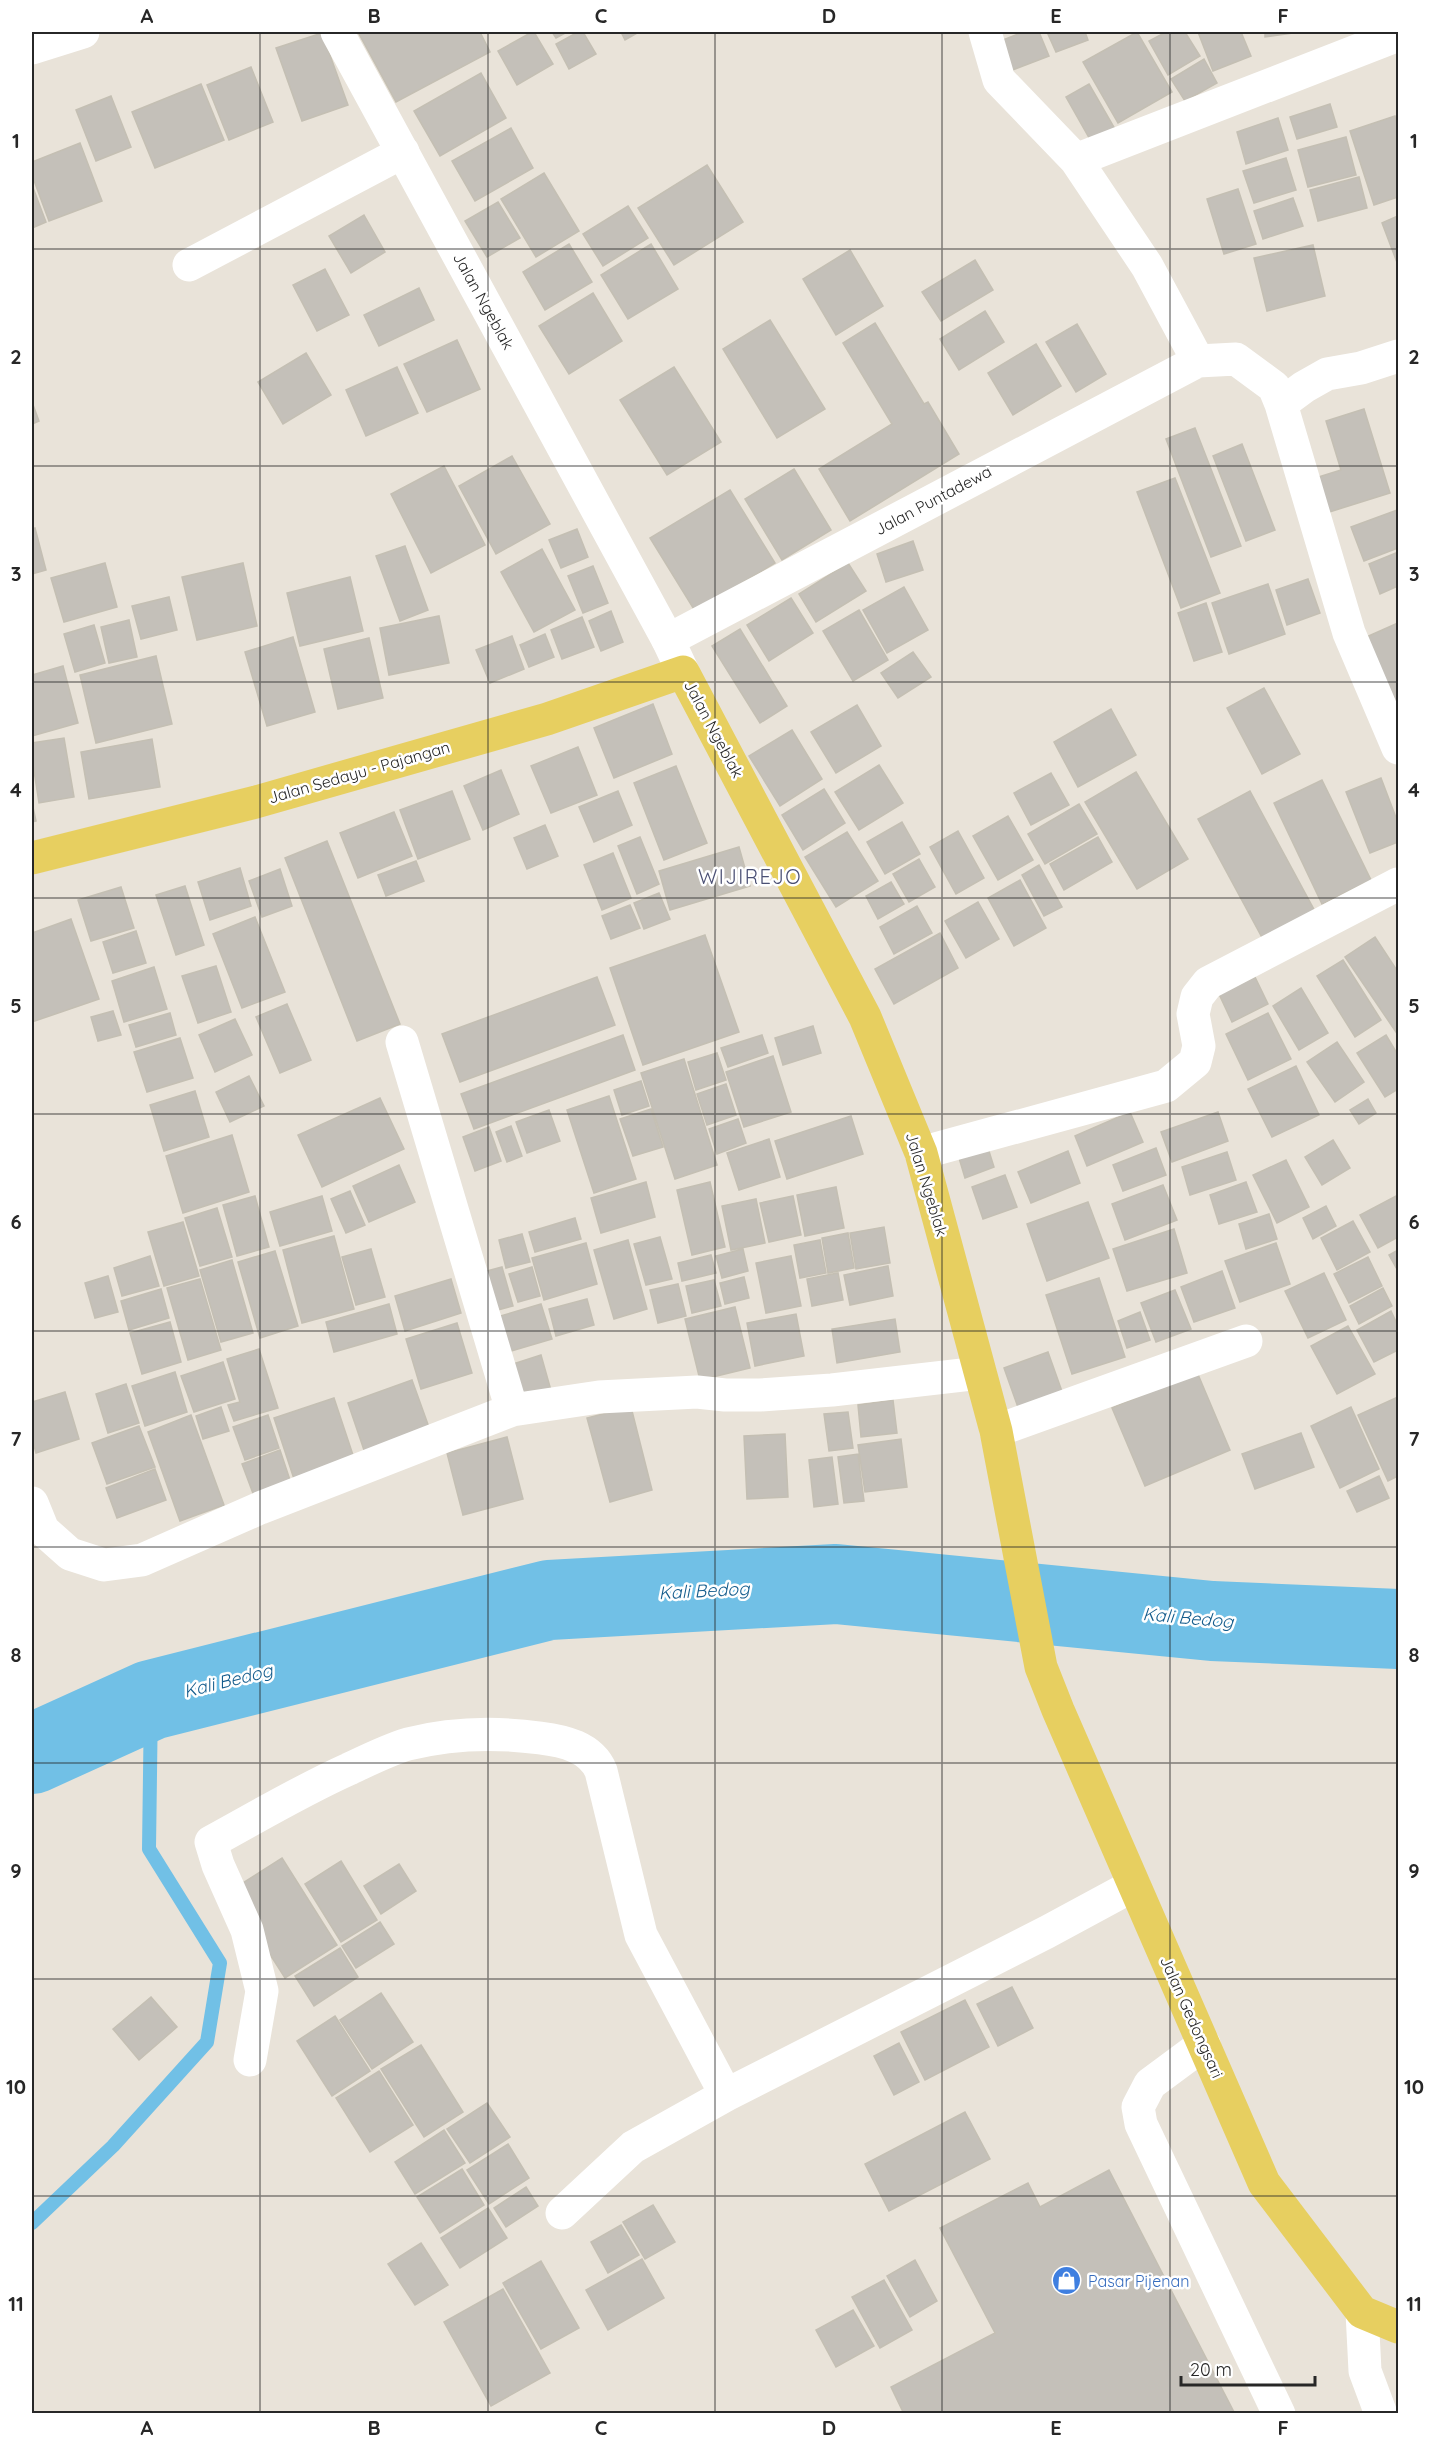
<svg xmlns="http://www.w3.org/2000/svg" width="1430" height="2445" viewBox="0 0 1430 2445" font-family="Quicksand,sans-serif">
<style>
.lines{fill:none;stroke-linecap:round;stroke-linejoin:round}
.stream{stroke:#71c0e6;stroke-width:14}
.river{stroke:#71c0e6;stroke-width:80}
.building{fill:#c4c0b9;stroke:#c4bfb3;stroke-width:1.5}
.minor{stroke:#fff;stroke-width:33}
.secondary{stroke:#fff;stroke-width:33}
.primary{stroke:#e7cf60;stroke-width:33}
.grid{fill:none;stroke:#272727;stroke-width:1.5;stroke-opacity:0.55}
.labels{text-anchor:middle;stroke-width:5;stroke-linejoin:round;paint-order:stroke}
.street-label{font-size:16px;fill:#272727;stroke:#fff}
.shop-label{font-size:16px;fill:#366cbe;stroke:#fff;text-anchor:start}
.water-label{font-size:18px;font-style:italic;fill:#155d8d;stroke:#fff}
.quarter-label{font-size:20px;letter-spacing:1.5px;fill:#4b5074;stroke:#fff}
.neatline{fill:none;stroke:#272727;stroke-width:2}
.grid-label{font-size:20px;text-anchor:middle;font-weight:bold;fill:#272727}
</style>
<rect width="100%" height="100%" fill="#e9e3d9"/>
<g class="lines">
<!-- stream -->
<path class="stream" d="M32,2223L113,2146L207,2042L220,1963L149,1849L151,1700"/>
<!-- river -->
<path class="river" d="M32,1754L151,1700L549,1600L836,1584L1212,1621L1398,1629"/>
</g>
<!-- building -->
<path class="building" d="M358,32H480L490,52L396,102Z
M532,32H534L553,64L517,85L498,51Z
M552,32H567L556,38Z
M578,32H583L596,54L569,69L556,44Z
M621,32H639L625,40Z
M1023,32H1039L1049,56L1010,71L998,42Z
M1047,32H1085L1088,40L1056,52Z
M1137,32L1172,92L1118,123L1083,62Z
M1166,32H1185L1200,56L1168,75L1149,41Z
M1198,32H1241L1251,56L1213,71Z
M1265,32H1300L1265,37Z
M322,33L348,105L302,121L276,48Z
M1204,59L1217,83L1185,101L1171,79Z
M251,67L273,122L229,140L207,85Z
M481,73L506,118L440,156L414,111Z
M201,84L224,140L155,168L132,112Z
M1089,84L1115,129L1092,143L1066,97Z
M111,96L131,147L96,161L76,110Z
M1330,104L1337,127L1297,139L1290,117Z
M1395,116L1398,127V197L1374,205L1350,131Z
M1278,118L1288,150L1246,164L1237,132Z
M511,128L533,168L475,201L452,161Z
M1346,137L1356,175L1308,187L1298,150Z
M80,143L102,201L49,221L32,175V162Z
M1286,158L1296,190L1254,203L1243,171Z
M707,165L743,222L674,265L638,208Z
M544,173L579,231L536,257L501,199Z
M1359,177L1367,208L1318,221L1310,190Z
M32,185L46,222L32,228Z
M1238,189L1256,244L1224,254L1207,199Z
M1293,198L1303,226L1263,239L1254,211Z
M498,202L520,238L487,257L465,221Z
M628,206L648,238L603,266L583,234Z
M364,215L385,252L351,273L329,236Z
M1398,216V265L1382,223Z
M569,244L592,282L545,310L523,272Z
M651,244L678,289L628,319L601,275Z
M1313,245L1325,296L1267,311L1254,258Z
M850,250L883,306L836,335L803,279Z
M975,260L993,290L941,321L922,292Z
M325,269L349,315L317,331L293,285Z
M419,288L434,320L379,346L364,315Z
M593,293L622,341L569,374L539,326Z
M985,311L1004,342L959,370L940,339Z
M770,320L825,409L777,438L723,349Z
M875,323L924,404L928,402L959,454L850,521L819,469L892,424L843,343Z
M1077,324L1106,374L1076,392L1046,342Z
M457,340L480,389L427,412L404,364Z
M1036,344L1061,386L1013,415L988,373Z
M306,353L331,395L283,424L258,382Z
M397,367L418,413L366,436L346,390Z
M674,367L721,442L667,475L620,400Z
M32,402L39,421L32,424Z
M1364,409L1390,493L1323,514L1312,479L1341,470L1326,421Z
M1195,428L1241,546L1211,557L1166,439Z
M1242,444L1275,530L1246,541L1213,456Z
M512,456L550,524L496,554L459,486Z
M444,466L485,545L431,573L391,494Z
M794,469L831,530L782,560L745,499Z
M1175,478L1220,593L1181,608L1137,492Z
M730,490L775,563L695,611L650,538Z
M1397,510L1398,548L1364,561L1351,527Z
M35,528L46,570L32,574V529Z
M577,529L588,557L561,568L549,540Z
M913,541L923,570L886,582L877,554Z
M405,546L428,610L400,621L376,556Z
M542,549L575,610L534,632L501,572Z
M1398,552V586L1380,594L1369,564Z
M105,563L117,607L64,622L51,578Z
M243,563L257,626L197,640L182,577Z
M848,563L866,591L816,622L799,594Z
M593,566L608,603L583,613L568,576Z
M350,577L363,631L300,646L287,593Z
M1308,579L1320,613L1287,625L1276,590Z
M1268,584L1285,634L1229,654L1212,603Z
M904,587L928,630L887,653L863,610Z
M169,597L177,630L141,639L132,606Z
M791,598L813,633L769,661L747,625Z
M1206,603L1222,652L1194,661L1178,613Z
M859,610L888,660L853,681L823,631Z
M611,611L623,642L601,651L589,621Z
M439,616L449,663L389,675L380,628Z
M582,617L594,647L562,659L551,630Z
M129,620L137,657L109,663L101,627Z
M1398,623V705L1391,708L1362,639Z
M94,625L105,663L75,672L64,634Z
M740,629L787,706L760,723L712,646Z
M545,634L554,657L529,667L520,645Z
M512,636L524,669L490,683L476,650Z
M293,637L315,712L267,726L245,652Z
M369,638L383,698L338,709L324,649Z
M913,652L931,677L898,698L881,673Z
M156,656L172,724L96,743L80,675Z
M63,666L78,723L32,736V675Z
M1264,688L1300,754L1262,774L1227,708Z
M653,704L672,754L614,778L594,728Z
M857,705L881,746L836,773L811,732Z
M1111,709L1136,755L1078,787L1054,742Z
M792,730L822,779L780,806L749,756Z
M64,738L74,797L39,803L32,758V743Z
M152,739L160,787L89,799L81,752Z
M578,747L597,795L551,813L531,766Z
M879,765L903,803L859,830L835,792Z
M676,766L707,843L664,860L634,783Z
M501,770L519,814L483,830L464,786Z
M1136,772L1188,859L1137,889L1085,802Z
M1051,773L1069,805L1031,825L1014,793Z
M1381,778L1398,823V842L1370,853L1346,792Z
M1322,780L1371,880L1322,904L1274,803Z
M824,789L845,823L803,850L782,815Z
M452,791L470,839L418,859L400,810Z
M618,791L632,825L594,842L579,807Z
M1250,791L1317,915L1265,943L1198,819Z
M32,803L36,821L32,822Z
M1079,804L1097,834L1045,864L1028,834Z
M394,812L412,856L358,878L340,833Z
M1008,816L1033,860L998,880L973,836Z
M902,822L920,854L885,874L867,842Z
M545,825L558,856L527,869L514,838Z
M958,831L984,878L956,894L930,847Z
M847,832L878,881L836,907L805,857Z
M640,837L659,884L637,894L618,846Z
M1098,837L1112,862L1064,890L1050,864Z
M327,841L400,1024L357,1041L285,858Z
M739,847L750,886L670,910L659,871Z
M613,853L631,898L602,910L584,865Z
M919,859L935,887L909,902L893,874Z
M416,861L424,881L386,896L378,875Z
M1039,865L1062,907L1044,916L1022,875Z
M240,868L251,906L210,920L198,882Z
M280,869L292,906L262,917L249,881Z
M1020,880L1046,928L1014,946L988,898Z
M891,882L904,904L878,919L866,896Z
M185,886L204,945L176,955L156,895Z
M121,887L134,928L91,941L78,900Z
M659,893L670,919L644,929L634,903Z
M978,902L999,939L966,958L945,921Z
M630,905L640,928L611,939L602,916Z
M917,906L932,933L894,954L880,927Z
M255,917L285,992L242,1008L213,934Z
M71,919L99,999L32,1022V933Z
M136,931L146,963L113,973L103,942Z
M940,933L958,968L894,1004L875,969Z
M705,935L739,1032L643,1065L610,968Z
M1375,937L1398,972V1030L1396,1032L1345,957Z
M1343,960L1381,1020L1355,1037L1317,976Z
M216,966L231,1012L198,1023L182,976Z
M154,967L167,1009L124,1022L112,981Z
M597,977L615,1025L460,1082L442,1034Z
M1255,977L1268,1004L1232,1022L1219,994Z
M1301,988L1328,1033L1299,1050L1273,1006Z
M287,1004L311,1060L280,1073L256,1017Z
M113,1011L121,1035L98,1041L91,1017Z
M170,1013L176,1035L136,1047L129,1025Z
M1268,1013L1291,1059L1248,1080L1226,1034Z
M235,1019L252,1055L215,1072L199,1035Z
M813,1026L821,1053L783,1065L775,1038Z
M623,1035L635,1070L474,1129L461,1094Z
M762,1035L768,1053L728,1067L721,1048Z
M1386,1035L1398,1055V1089L1385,1097L1357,1053Z
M180,1038L193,1078L147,1092L134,1052Z
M1337,1042L1364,1082L1335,1102L1307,1062Z
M717,1053L726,1080L696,1090L688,1062Z
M773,1056L791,1112L744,1127L726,1072Z
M684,1059L717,1165L675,1179L641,1073Z
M1296,1066L1319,1115L1272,1137L1248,1089Z
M249,1076L264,1106L230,1122L216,1092Z
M641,1081L649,1106L622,1115L614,1090Z
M726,1084L736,1115L707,1125L697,1094Z
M195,1091L209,1137L164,1151L150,1105Z
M609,1096L636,1179L594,1193L567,1110Z
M380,1098L404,1149L322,1187L298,1135Z
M1368,1099L1376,1113L1359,1124L1350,1110Z
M651,1109L663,1147L633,1156L620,1119Z
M549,1110L560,1141L527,1153L516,1122Z
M1130,1112L1143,1142L1087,1166L1075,1136Z
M1218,1112L1228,1141L1172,1162L1161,1132Z
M851,1116L863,1154L787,1179L775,1141Z
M738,1119L746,1143L717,1154L709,1129Z
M511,1126L522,1156L507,1162L496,1132Z
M489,1127L501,1161L475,1171L463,1137Z
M232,1135L249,1192L183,1213L166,1156Z
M769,1139L780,1177L739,1190L727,1153Z
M1333,1140L1350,1168L1322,1185L1305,1157Z
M988,1148L994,1167L965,1178L959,1158Z
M1156,1148L1166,1175L1123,1191L1113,1165Z
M1068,1151L1080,1183L1031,1203L1018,1172Z
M1227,1152L1236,1180L1190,1195L1182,1167Z
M1286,1160L1309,1207L1277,1223L1253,1175Z
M399,1165L415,1202L369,1222L353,1186Z
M1005,1175L1017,1207L983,1219L972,1187Z
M646,1182L655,1217L601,1233L591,1198Z
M710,1182L725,1247L692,1255L677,1190Z
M1246,1182L1257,1212L1219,1224L1210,1195Z
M1163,1185L1177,1220L1125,1240L1112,1204Z
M836,1187L844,1228L805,1236L797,1195Z
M350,1191L365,1225L346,1233L331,1199Z
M1398,1195V1237L1378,1248L1360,1215Z
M255,1196L269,1247L237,1256L223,1205Z
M322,1196L332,1231L280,1246L270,1212Z
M793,1196L801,1235L769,1242L760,1203Z
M756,1199L765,1243L731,1250L722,1206Z
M1088,1202L1109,1258L1047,1281L1027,1224Z
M1326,1206L1336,1226L1313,1239L1303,1218Z
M217,1208L232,1257L200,1266L185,1218Z
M1269,1214L1277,1239L1246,1249L1239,1224Z
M575,1218L581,1239L535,1252L529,1232Z
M1353,1221L1370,1252L1337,1270L1321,1238Z
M183,1222L199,1276L164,1286L148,1232Z
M884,1227L890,1263L856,1269L850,1233Z
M1174,1229L1187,1273L1127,1291L1113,1249Z
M848,1233L854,1268L828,1273L822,1238Z
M522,1234L530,1262L506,1268L499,1240Z
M334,1236L354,1309L302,1323L283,1250Z
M660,1237L672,1279L646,1285L634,1244Z
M628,1240L647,1309L614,1319L594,1250Z
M820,1240L826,1273L800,1278L794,1245Z
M586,1243L597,1284L544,1300L532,1258Z
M1276,1243L1290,1284L1240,1302L1225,1261Z
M371,1249L385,1297L356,1305L342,1257Z
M743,1249L748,1271L722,1278L716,1256Z
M1398,1250V1271L1389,1255Z
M275,1251L298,1326L260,1338L238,1262Z
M711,1255L716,1273L682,1281L678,1263Z
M150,1256L159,1286L122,1296L114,1268Z
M791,1256L801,1306L766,1313L756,1263Z
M1368,1257L1382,1286L1349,1303L1334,1274Z
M232,1260L253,1333L221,1342L200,1270Z
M888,1266L893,1296L850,1305L844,1275Z
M502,1267L513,1306L494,1311L483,1272Z
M532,1267L540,1296L518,1302L509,1274Z
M1222,1271L1235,1308L1194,1322L1181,1287Z
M838,1273L843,1300L812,1306L807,1279Z
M1324,1273L1346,1320L1308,1338L1285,1291Z
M108,1276L118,1312L95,1318L85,1283Z
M744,1277L749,1298L725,1304L720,1283Z
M1099,1278L1125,1357L1072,1374L1046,1295Z
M200,1279L221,1350L188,1360L167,1288Z
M451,1279L461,1313L405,1331L395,1296Z
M714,1280L721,1306L692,1313L686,1286Z
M678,1284L686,1316L658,1323L650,1290Z
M1383,1288L1392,1306L1359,1324L1350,1306Z
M161,1289L169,1318L129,1330L121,1301Z
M1175,1290L1191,1329L1156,1342L1141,1303Z
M587,1299L594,1325L556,1336L549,1309Z
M389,1304L397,1334L334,1352L326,1322Z
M541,1304L552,1339L508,1352L497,1317Z
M735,1307L750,1368L700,1380L685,1319Z
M1391,1311L1398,1326V1350L1374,1362L1357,1330Z
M1140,1312L1150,1340L1127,1348L1118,1321Z
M796,1314L804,1356L755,1366L747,1323Z
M895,1319L900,1352L837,1363L832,1329Z
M170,1322L181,1362L142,1374L130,1333Z
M457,1323L472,1373L421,1389L406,1339Z
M1348,1326L1375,1374L1337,1394L1311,1346Z
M259,1349L278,1408L234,1421L228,1405L240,1402L227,1359Z
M1048,1352L1064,1397L1020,1413L1004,1368Z
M541,1355L552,1394L524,1402L513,1364Z
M223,1362L235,1399L194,1412L181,1376Z
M175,1372L187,1412L145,1426L132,1386Z
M1197,1372L1230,1450L1145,1486L1112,1408Z
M412,1380L430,1430L365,1453L348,1403Z
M126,1384L139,1423L108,1433L96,1394Z
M65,1392L79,1439L36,1453L32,1438V1402Z
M1398,1397V1476L1388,1481L1358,1415Z
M334,1398L354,1458L294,1479L274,1418Z
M893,1400L897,1433L861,1437L858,1405Z
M221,1407L229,1431L203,1439L196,1416Z
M631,1407L652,1490L610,1502L587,1418Z
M1351,1407L1379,1469L1340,1488L1311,1426Z
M848,1412L853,1448L829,1451L824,1414Z
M191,1415L224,1505L180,1521L148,1432Z
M268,1415L279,1448L245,1460L233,1427Z
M139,1426L155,1467L107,1484L92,1443Z
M1301,1433L1314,1467L1255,1489L1242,1454Z
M785,1434L788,1497L747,1499L744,1436Z
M507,1437L523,1499L463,1515L447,1453Z
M901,1439L907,1487L865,1492L858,1445Z
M280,1450L291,1483L254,1496L242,1464Z
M858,1454L864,1501L844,1503L838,1457Z
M832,1457L838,1504L814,1507L809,1460Z
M155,1469L166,1500L117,1518L106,1488Z
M1379,1476L1389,1498L1357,1512L1347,1491Z
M282,1858L337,1945L285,1978L255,1931L263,1926L238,1886Z
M341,1861L377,1920L341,1942L305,1884Z
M399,1864L416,1891L381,1914L364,1886Z
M380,1922L394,1944L356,1968L342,1946Z
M340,1948L358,1977L314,2006L295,1976Z
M1012,1987L1033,2028L998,2046L977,2004Z
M381,1993L413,2042L372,2069L340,2020Z
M151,1997L177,2027L139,2060L113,2029Z
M965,2000L989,2047L925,2080L901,2032Z
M335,2016L370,2071L332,2096L297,2041Z
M899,2043L919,2082L894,2095L874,2056Z
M421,2045L463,2112L424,2137L381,2069Z
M379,2071L413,2125L370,2152L336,2098Z
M487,2103L510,2137L470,2163L447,2129Z
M965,2112L990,2159L889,2211L865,2164Z
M444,2130L465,2163L415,2194L395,2162Z
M508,2144L529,2178L489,2204L467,2170Z
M462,2169L484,2205L440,2233L417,2197Z
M1109,2170L1235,2414H904L891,2387L995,2333L940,2228L1028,2183L1040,2207Z
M526,2187L538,2206L506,2227L494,2208Z
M653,2205L675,2242L645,2259L623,2222Z
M488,2208L507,2238L460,2268L441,2238Z
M621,2225L639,2255L608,2273L591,2242Z
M421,2243L448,2285L415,2305L388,2264Z
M642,2259L664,2298L608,2330L586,2290Z
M915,2260L937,2301L910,2317L887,2276Z
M541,2261L579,2328L541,2349L503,2283Z
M884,2280L912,2330L880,2348L852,2297Z
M503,2289L550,2373L491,2406L444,2322Z
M853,2310L874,2346L836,2367L816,2330Z"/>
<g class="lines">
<!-- minor -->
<path class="minor" d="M985,32L999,80L1076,160L1147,266L1198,361
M32,48L83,32
M1076,160L1398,35
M189,265L403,152
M1398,356L1361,368L1327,374L1304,387L1281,404L1349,633L1398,748
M668,640L1198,361L1236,359L1274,387L1281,404
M402,1042L512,1410
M921,1153L1166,1086L1195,1062L1199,1046L1193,1014L1197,997L1208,983L1398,884
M996,1431L1246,1341
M32,1503L43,1530L70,1554L104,1565L142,1560L260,1508L512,1410L599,1397L697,1392L725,1395H760L832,1390L980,1373
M1204,2044L1150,2084L1138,2107L1141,2124L1279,2414
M250,2060L262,1991L247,1930L218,1865L211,1842C257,1817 302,1790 349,1769C368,1760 388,1750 408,1744C452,1733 496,1732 540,1738C564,1741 591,1747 601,1771L641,1935L726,2095L1047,1932L1134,1885
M562,2213L633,2147L726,2095
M1362,2312L1365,2371L1381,2414"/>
<!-- secondary -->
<path class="secondary" d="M337,32L668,640L683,672"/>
<!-- primary -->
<path class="primary" d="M32,858L256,802L547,719L683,672L865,1017L921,1153L996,1431L1041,1667L1058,1710L1264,2183L1362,2312L1398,2327"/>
</g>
<!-- grid -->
<path class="grid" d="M260,32V2414M488,32V2414M715,32V2414M942,32V2414M1170,32V2414M32,249H1398M32,466H1398M32,682H1398M32,898H1398M32,1114H1398M32,1331H1398M32,1547H1398M32,1763H1398M32,1979H1398M32,2196H1398"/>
<!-- icons -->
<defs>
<symbol id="shop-disc" viewBox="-11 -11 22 22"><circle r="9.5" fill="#3f7fe0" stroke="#fff"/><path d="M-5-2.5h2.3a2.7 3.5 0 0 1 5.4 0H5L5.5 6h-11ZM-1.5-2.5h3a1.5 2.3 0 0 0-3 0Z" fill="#fff"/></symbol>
</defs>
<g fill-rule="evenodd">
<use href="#shop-disc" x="1050" y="2264" width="33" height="33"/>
</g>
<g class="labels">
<!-- street labels -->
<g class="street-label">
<text transform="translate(484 301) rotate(61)" y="6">Jalan Ngeblak</text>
<text transform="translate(933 500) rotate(-28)" y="6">Jalan Puntadewa</text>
<text transform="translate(714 729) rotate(62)" y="6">Jalan Ngeblak</text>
<text transform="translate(359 772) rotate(-16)" y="6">Jalan Sedayu - Pajangan</text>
<text transform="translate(927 1184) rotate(73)" y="6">Jalan Ngeblak</text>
<text transform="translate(1192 2017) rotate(66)" y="6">Jalan Gedongsari</text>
</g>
<!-- shop labels -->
<g class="shop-label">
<text x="1088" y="2287">Pasar Pijenan</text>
</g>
<!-- water labels -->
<g class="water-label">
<text transform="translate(704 1591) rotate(-3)" y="6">Kali Bedog</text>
<text transform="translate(1188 1618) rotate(5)" y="6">Kali Bedog</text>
<text transform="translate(228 1681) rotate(-14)" y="6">Kali Bedog</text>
</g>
<!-- quarter labels -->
<g class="quarter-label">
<text x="750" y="884">WIJIREJO</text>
</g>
</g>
<!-- border -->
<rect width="1430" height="2445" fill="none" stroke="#ffffff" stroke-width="66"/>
<!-- scale -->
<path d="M1181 2376v9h134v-9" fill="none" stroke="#272727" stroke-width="3"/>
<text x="1190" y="2376" font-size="18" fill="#272727" stroke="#ffffff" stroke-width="4.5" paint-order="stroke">20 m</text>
<rect x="33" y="33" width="1364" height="2379" class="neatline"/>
<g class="grid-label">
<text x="147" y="23">A</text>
<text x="374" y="23">B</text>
<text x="601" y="23">C</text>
<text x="829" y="23">D</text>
<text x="1056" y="23">E</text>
<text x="1283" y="23">F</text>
<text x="16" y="148">1</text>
<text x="1414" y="148">1</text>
<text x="16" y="364">2</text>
<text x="1414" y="364">2</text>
<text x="16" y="581">3</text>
<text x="1414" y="581">3</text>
<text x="16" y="797">4</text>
<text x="1414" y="797">4</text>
<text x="16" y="1013">5</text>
<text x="1414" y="1013">5</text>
<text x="16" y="1229">6</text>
<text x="1414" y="1229">6</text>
<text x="16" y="1446">7</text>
<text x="1414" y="1446">7</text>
<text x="16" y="1662">8</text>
<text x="1414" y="1662">8</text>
<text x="16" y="1878">9</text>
<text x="1414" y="1878">9</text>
<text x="16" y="2094">10</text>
<text x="1414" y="2094">10</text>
<text x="16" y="2311">11</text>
<text x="1414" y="2311">11</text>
<text x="147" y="2435">A</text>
<text x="374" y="2435">B</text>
<text x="601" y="2435">C</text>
<text x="829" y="2435">D</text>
<text x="1056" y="2435">E</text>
<text x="1283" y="2435">F</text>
</g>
</svg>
